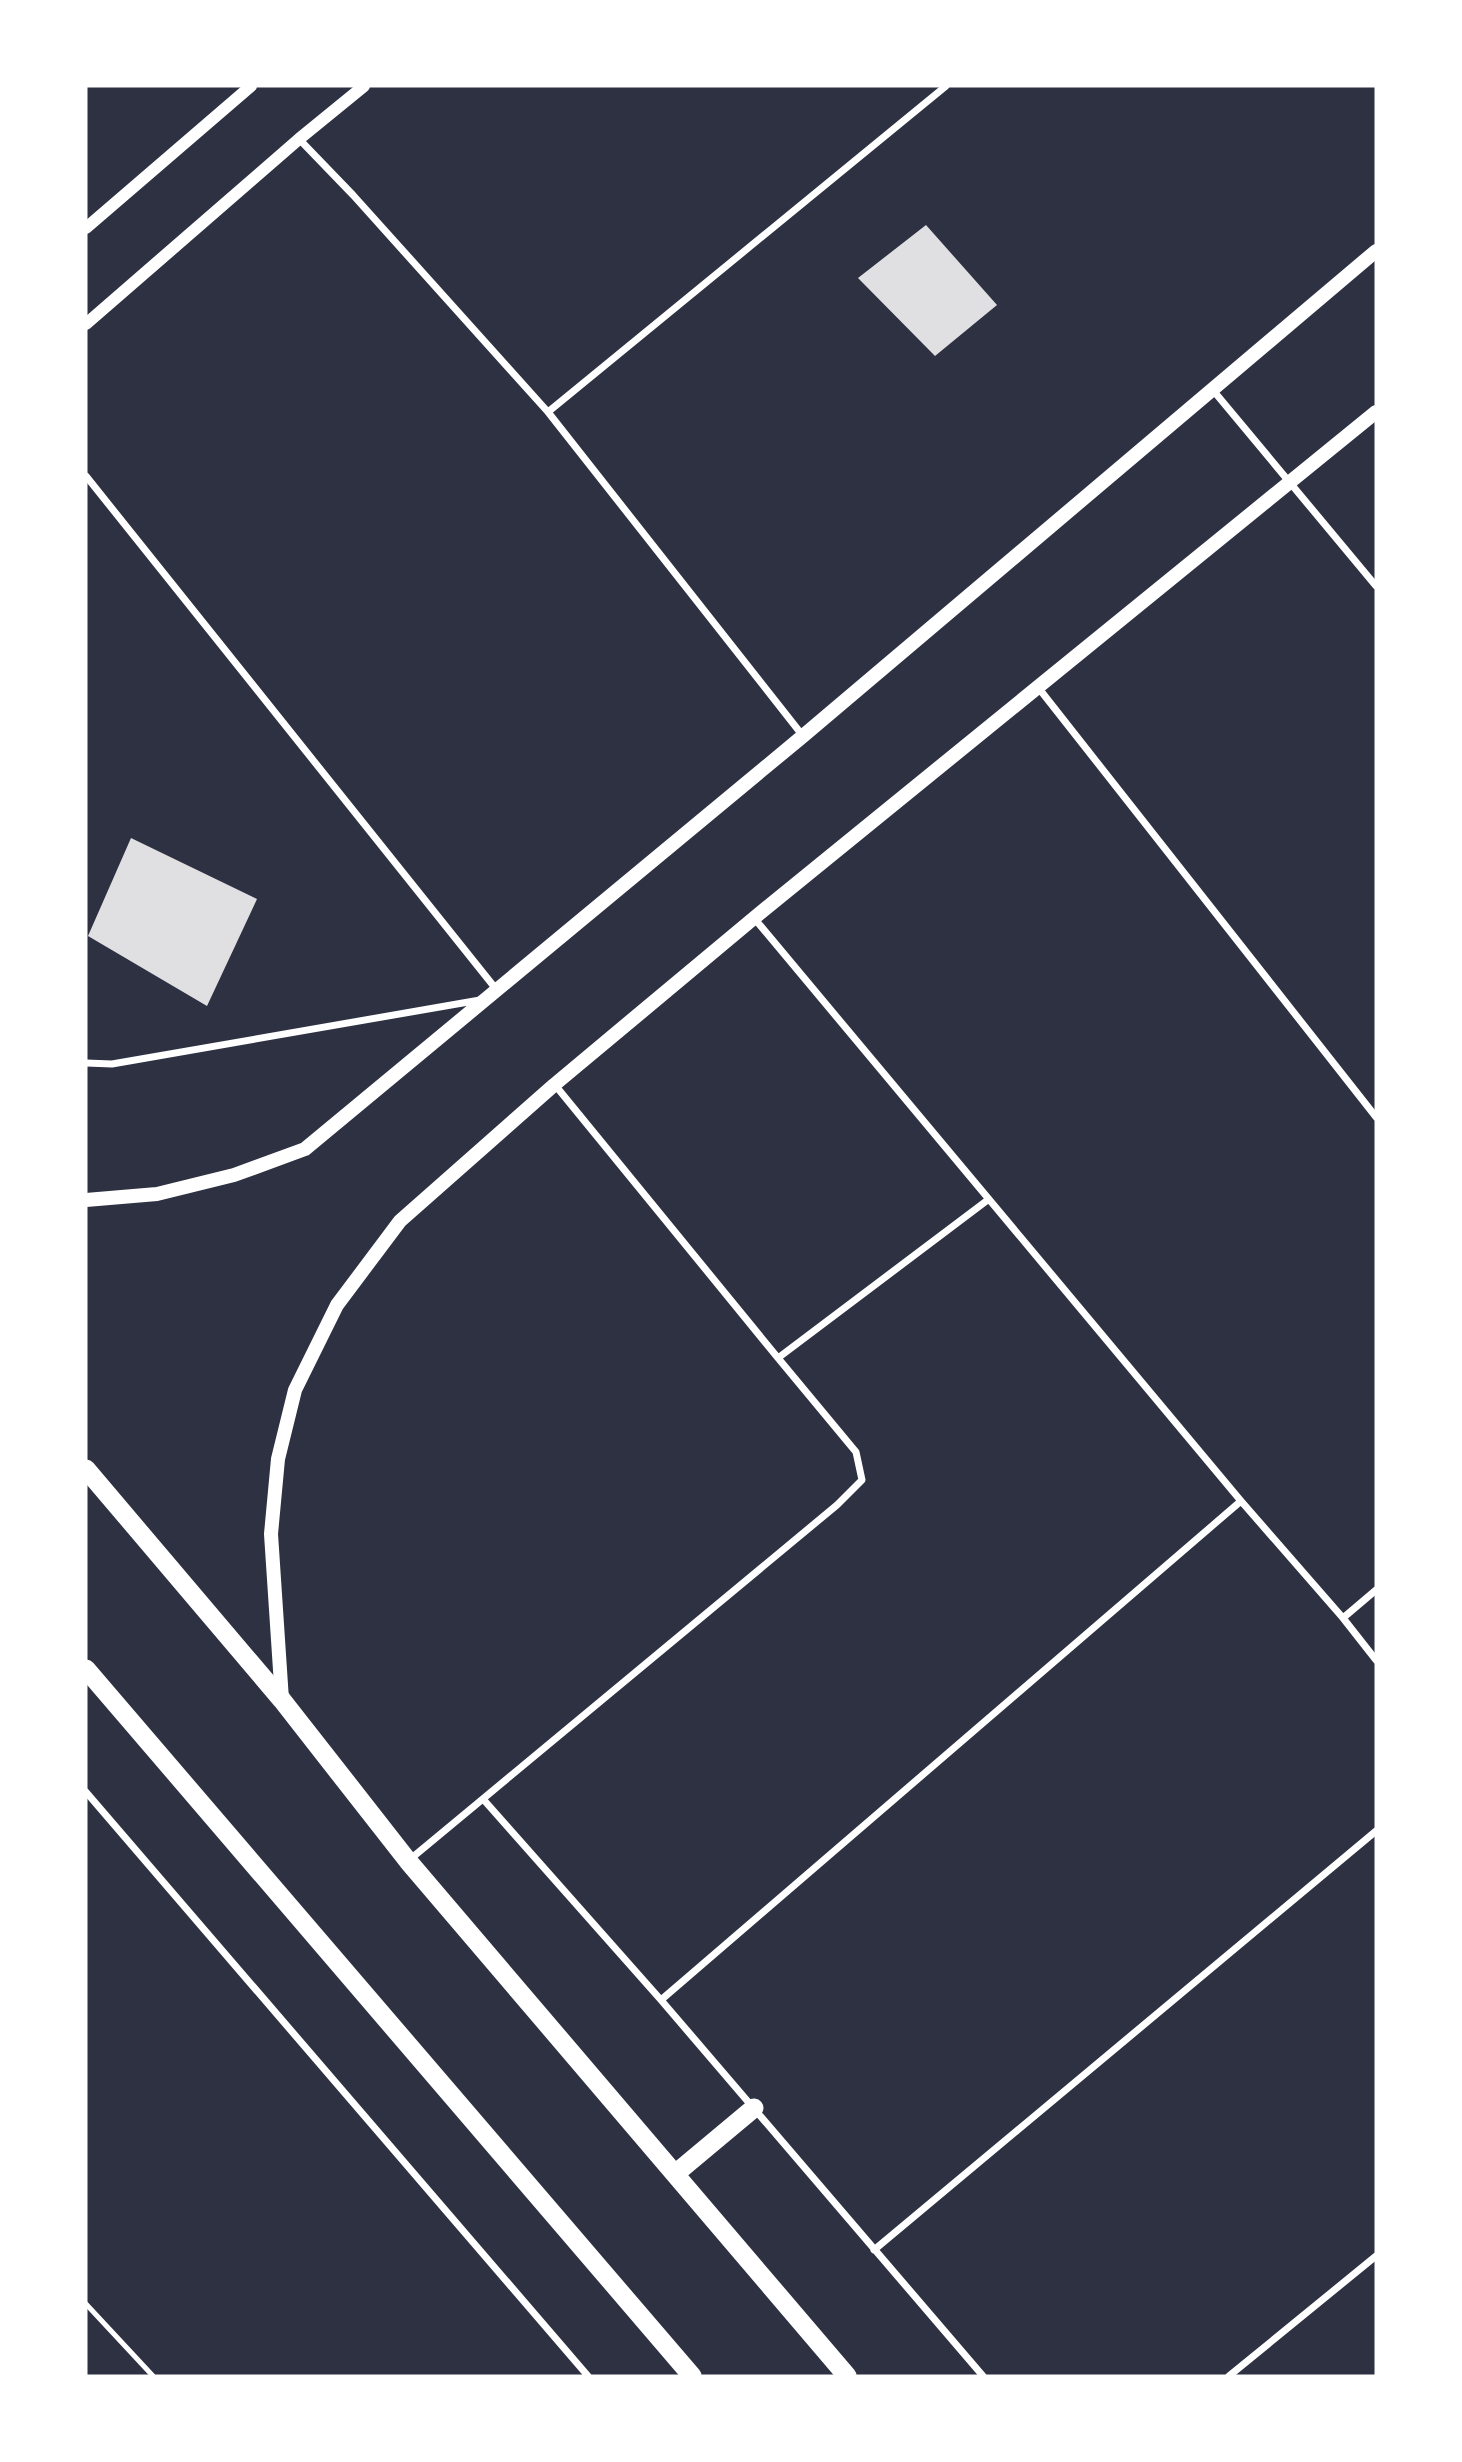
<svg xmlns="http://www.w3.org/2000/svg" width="1462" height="2462" viewBox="0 0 1462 2462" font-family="'Noto Serif',serif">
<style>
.building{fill:#e0e0e3}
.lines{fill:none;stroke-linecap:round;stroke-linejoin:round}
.service{stroke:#fff;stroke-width:5}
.minor{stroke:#fff;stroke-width:7}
.tertiary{stroke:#fff;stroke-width:12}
.secondary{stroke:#fff;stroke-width:14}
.trunk{stroke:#fff;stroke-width:19}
</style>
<rect width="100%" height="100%" fill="#2d3142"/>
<!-- building -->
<path class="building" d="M926,225L997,305L935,356L858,278Z
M131,838L257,899L207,1006L88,936Z"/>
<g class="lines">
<!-- service -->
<path class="service" d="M86,2304L153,2376"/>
<!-- minor -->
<path class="minor" d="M299,139L353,195L548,412L803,736
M1212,389L1376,586
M548,412L946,86
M86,476L496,989
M1037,686L1376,1117
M754,918L1241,1501L1343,1618L1376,1660
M86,1063L112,1064L480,1000
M555,1085L778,1358
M1343,1618L1376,1590
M86,1792L588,2376
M483,1799L661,2000L983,2376
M408,1861L837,1505L862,1480L856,1452L778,1358L989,1199
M661,2000L1241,1501
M874,2250L1376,1831
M1229,2376L1376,2256"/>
<!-- tertiary -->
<path class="tertiary" d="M86,228L251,86
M86,324L299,139L364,86"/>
<!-- secondary -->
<path class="secondary" d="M86,1200L157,1194L234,1175L305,1149L803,736L1376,251
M282,1700L271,1534L278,1459L295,1390L337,1305L400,1221L554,1085L754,918L1376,412"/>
<!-- trunk -->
<path class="trunk" d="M86,1469L282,1700L408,1861L847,2376
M86,1669L692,2376
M675,2174L754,2108"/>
</g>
<!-- border -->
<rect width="1462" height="2462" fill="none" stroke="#ffffff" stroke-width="175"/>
</svg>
